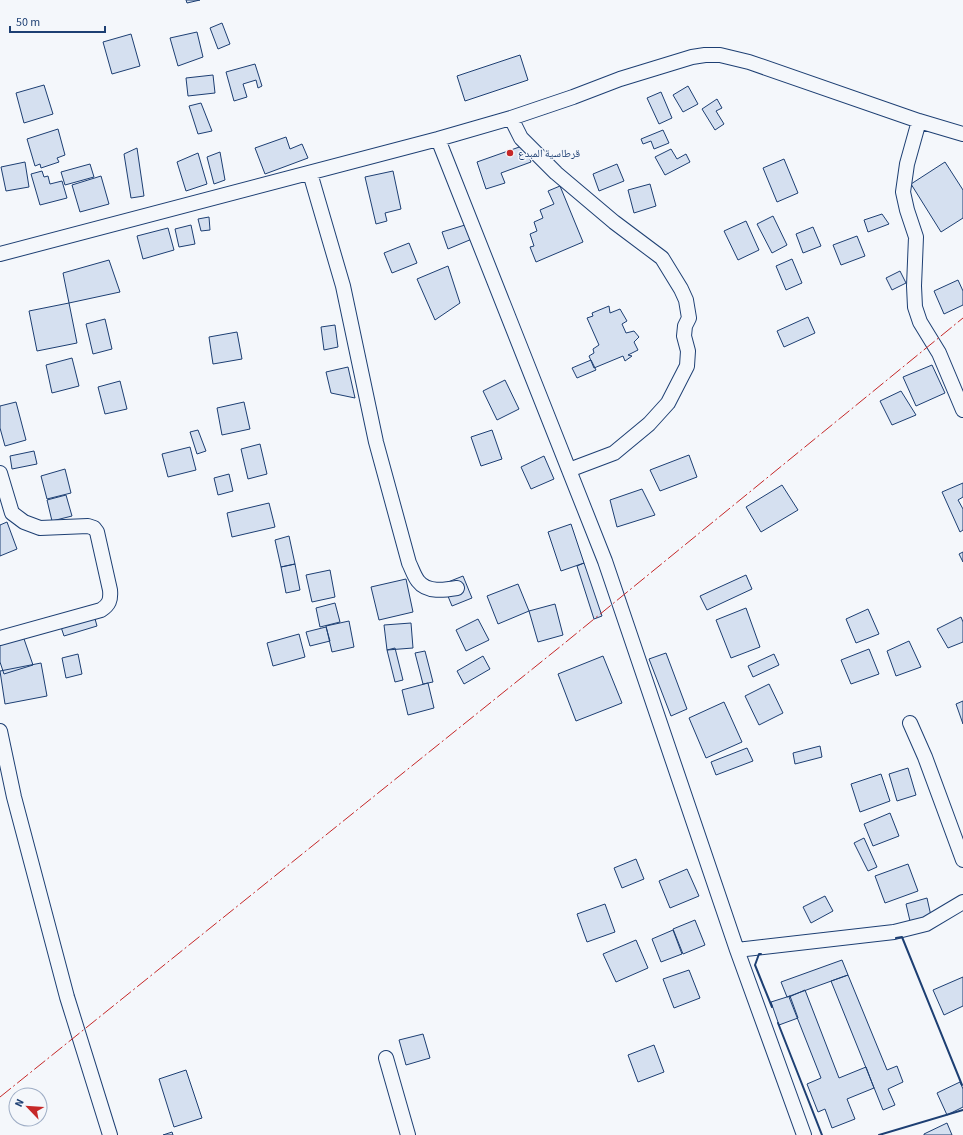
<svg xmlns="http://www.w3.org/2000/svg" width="963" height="1135" viewBox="0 0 963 1135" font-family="'Source Sans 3','Noto Naskh Arabic',sans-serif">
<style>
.building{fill:#d5e0f0;stroke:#1d3f73}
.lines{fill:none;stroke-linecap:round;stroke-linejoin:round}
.minor-casing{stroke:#1d3f73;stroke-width:16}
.minor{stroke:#f4f7fb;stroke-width:14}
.wall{stroke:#1d3f73;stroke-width:2}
.power{stroke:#c62828;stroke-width:1;stroke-dasharray:14 3 2 3;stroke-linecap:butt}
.poi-dot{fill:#c62828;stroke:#f4f7fb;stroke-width:1.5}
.labels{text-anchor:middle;stroke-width:3;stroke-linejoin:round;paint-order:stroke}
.poi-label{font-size:11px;fill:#1d3f73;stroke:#f4f7fb;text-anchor:start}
</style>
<rect width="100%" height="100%" fill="#f4f7fb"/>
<!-- building -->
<path class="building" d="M186,0H200L187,3Z
M222,23L230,44L218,49L210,28Z
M197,32L203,57L178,66L170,38Z
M131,34L140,66L112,74L103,42Z
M520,55L528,80L465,101L457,76Z
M255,64L262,86L258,88L256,80L243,84L247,97L234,101L226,72Z
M213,75L215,93L188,96L186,78Z
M44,85L53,114L24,123L16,93Z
M688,86L698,104L683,112L673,95Z
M661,92L672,118L659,124L647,98Z
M717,99L722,108L716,111L724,124L715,130L702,109Z
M201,103L212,131L198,134L189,106Z
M58,129L65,155L57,158L59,162L41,168L40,164L35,166L27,139Z
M663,130L669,143L654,149L651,141L643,144L641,139Z
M286,137L290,149L302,144L308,158L265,174L255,148Z
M525,145L531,162L501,173L505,183L486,189L477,162Z
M137,148L144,196L131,198L124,154Z
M671,149L677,159L686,154L690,162L665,175L655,157Z
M220,152L225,180L214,184L207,157Z
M198,153L207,184L186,191L177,162Z
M784,159L798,193L777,202L763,168Z
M25,162L29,187L6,191L1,167Z
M945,162L963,190V218L941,232L911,184Z
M90,164L94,177L65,185L61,172Z
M617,164L624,181L599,191L593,174Z
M42,171L44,177L48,176L50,184L62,181L67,198L40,205L31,174Z
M393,171L401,209L385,213L387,221L376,224L365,177Z
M101,176L109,204L80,212L72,185Z
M650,184L656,206L634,213L628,190Z
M560,186L583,242L536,262L530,247L534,246L530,234L537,231L534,222L543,218L540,210L554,204L548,191Z
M882,214L889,224L868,232L864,220Z
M773,216L787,245L772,253L757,224Z
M209,217L210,230L201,231L198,219Z
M746,221L759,250L738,260L724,231Z
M191,225L195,244L179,247L175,229Z
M465,225L472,239L448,249L442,232Z
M813,227L821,246L803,253L796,234Z
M168,228L174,250L143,259L137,236Z
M857,236L865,256L841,265L833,245Z
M409,243L417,263L392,273L384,253Z
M792,259L802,283L786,290L776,266Z
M109,260L120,292L69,303L63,273Z
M448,266L460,303L435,320L417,279Z
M900,271L906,283L892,290L886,278Z
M958,280L963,291V305L944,314L934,291Z
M69,303L77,343L37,351L29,311Z
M609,306L610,313L620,309L627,321L622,324L626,333L634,331L639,337L634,342L638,350L628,355L632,356L625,361L623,356L594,368L589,356L594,353L593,349L599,345L587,318L593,316L592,313Z
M808,317L815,333L784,347L777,331Z
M105,319L112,349L93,354L86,324Z
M335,325L338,347L324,350L321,327Z
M237,332L242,359L213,364L209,337Z
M72,358L79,386L52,393L46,365Z
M591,360L596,370L577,378L572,368Z
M932,365L945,393L916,406L903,377Z
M348,367L355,398L331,393L326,372Z
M505,380L519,409L497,420L483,391Z
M120,381L127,409L105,414L98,387Z
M901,391L916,415L892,425L880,401Z
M16,402L26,440L5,446L0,428V406Z
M244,402L250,429L222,435L217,408Z
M198,430L206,451L197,454L190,432Z
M492,430L502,459L481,466L471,437Z
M260,444L267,474L248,479L241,449Z
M190,447L196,470L168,477L162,454Z
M34,451L37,464L12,469L10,456Z
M689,455L697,477L660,491L650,470Z
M544,456L554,479L531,489L521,467Z
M65,469L71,493L47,499L41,476Z
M229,474L233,491L218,495L214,478Z
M963,483V497L958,500L963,509V530L960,532L942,492Z
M782,485L798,510L761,532L746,507Z
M642,489L655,515L617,527L610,500Z
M66,495L72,516L52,521L47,500Z
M269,503L275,527L232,537L227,513Z
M7,522L17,549L0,556V525Z
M571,524L584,563L561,571L548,532Z
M289,536L295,564L281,567L275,540Z
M963,552V562L959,554Z
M584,563L602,616L594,619L577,566Z
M295,564L300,590L286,593L281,567Z
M330,570L335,597L312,602L306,575Z
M746,575L752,589L707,610L700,596Z
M463,576L472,598L452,606L443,584Z
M406,579L413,612L379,620L371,587Z
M518,584L529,611L498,624L487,596Z
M335,603L340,622L320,627L316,608Z
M555,604L563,635L538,642L529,611Z
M746,608L760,647L731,658L716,620Z
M868,609L879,634L856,643L846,619Z
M94,615L97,626L64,636L60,624Z
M961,617L963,622V642L948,648L937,629Z
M478,619L489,640L466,651L456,630Z
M349,621L354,647L332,652L326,626Z
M411,623L413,648L387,650L384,625Z
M326,627L330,641L310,646L306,632Z
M299,634L305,657L273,666L267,643Z
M23,636L33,665L4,674L0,662V643Z
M909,641L921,667L896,676L887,651Z
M395,648L403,680L395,682L387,650Z
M869,649L879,674L851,684L841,660Z
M425,651L433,682L423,684L415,653Z
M666,653L687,709L671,716L649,659Z
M78,654L82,674L66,678L62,658Z
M774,654L779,665L753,677L748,666Z
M483,656L490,669L464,684L457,671Z
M603,656L622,703L576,721L558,674Z
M41,663L47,696L5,704L0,671Z
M428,683L434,708L408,715L402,690Z
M769,684L783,713L759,725L745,696Z
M963,701V724L956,704Z
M724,702L742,742L706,758L689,718Z
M820,746L822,757L795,764L793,753Z
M747,748L753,761L716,775L711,762Z
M908,768L916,795L897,801L889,774Z
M881,774L890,801L860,812L851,784Z
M890,813L899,836L873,846L864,824Z
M864,838L877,867L868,871L854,843Z
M636,859L644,879L622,888L614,868Z
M908,864L918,891L885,903L875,876Z
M687,869L699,896L670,908L659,881Z
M825,896L833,911L811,923L803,907Z
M927,898L931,916L910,921L906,904Z
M605,904L615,932L587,942L577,914Z
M695,920L705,945L683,954L673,929Z
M673,930L682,954L661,962L652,939Z
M636,940L648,968L616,982L603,954Z
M842,960L848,975L787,997L781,982Z
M689,970L700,998L674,1008L663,979Z
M848,975L887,1070L897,1066L903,1082L888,1089L895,1105L883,1110L831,981Z
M963,977V1006L944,1015L933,990Z
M805,990L839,1078L866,1067L874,1088L847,1099L855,1119L832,1128L825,1109L818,1112L807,1084L821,1078L789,997Z
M790,996L798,1018L779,1025L771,1002Z
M423,1034L430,1058L406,1065L399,1040Z
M654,1045L664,1072L638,1082L628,1055Z
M186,1070L202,1118L174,1127L159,1079Z
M960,1082L963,1089V1107L947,1115L937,1093Z
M947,1123L952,1135H924V1134Z
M172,1132L173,1135H163Z"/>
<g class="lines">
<defs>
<path id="minor" d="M511,118L521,138L556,173L614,222L662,258L681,289L686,300L689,318L685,326L684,336L688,351L687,366L668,403L649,424L614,453L569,470
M919,121L907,164L903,192L907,210L916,237L914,286L915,307L920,322L939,353L963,410
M438,139L605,561L737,950L804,1135
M310,173L343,286L376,442L409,563C412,569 414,576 418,581C427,593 445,590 457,588
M0,254L438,139L511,118L573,97L620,79L692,57L705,55H720L749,62L919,121L963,134
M0,473L12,513L24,522L40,528L88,526L94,528L97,532L110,590C111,600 109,605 101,610L0,638
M910,723L925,757L963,860
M0,731L14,797L67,997L110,1135
M737,950L894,932L926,924L963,902
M386,1058L408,1135"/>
</defs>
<!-- minor casing -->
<use href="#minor" class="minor-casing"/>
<!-- minor -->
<use href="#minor" class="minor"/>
<!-- wall -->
<path class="wall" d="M896,938L902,937L962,1085
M761,954H759L755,965L772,1007
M778,1023L822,1135
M879,1135L963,1110"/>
<!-- power -->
<path class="power" d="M0,1097L561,646L963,318"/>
</g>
<!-- markers -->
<circle class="poi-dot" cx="510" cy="153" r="4"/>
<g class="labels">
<!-- poi labels -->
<g class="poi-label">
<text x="518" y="157">قرطاسية المبدع</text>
</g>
</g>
<!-- north arrow -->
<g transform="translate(28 1107) rotate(295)"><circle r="19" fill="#f4f7fb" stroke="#9eadc5"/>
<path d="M0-3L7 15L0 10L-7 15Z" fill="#c62828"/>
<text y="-6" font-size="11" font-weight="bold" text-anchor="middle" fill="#1d3f73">N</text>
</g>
<!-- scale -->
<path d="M10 26v6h95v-6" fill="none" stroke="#1d3f73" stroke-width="2"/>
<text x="16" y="26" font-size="12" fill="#1d3f73" stroke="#f4f7fb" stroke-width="3" paint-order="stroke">50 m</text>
</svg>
